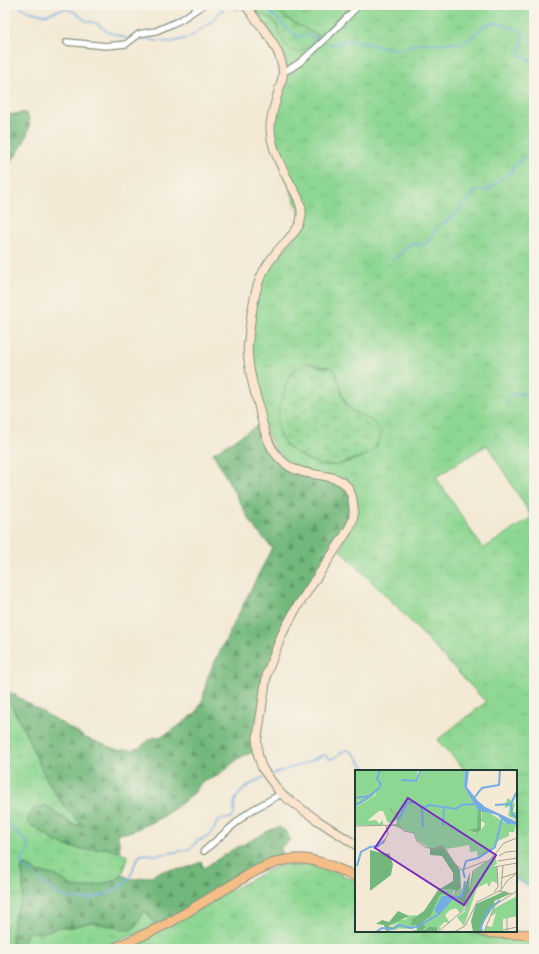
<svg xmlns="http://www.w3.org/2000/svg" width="539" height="954" viewBox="0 0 539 954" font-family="'Playpen Sans',sans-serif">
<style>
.grass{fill:url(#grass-tufts);stroke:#568a63;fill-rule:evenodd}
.forest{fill:url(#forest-firs);stroke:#487a58}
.wetland{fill:url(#wetland-marsh);stroke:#568a63}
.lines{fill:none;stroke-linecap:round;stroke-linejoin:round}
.stream{stroke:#74ade4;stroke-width:1.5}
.street-casing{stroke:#899384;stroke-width:8}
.secondary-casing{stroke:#899384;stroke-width:10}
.primary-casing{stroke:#899384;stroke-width:11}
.street{stroke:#fff;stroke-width:5.5}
.secondary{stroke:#fbe5cf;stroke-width:8}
.primary{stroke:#f6be87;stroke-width:9}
.inset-river{fill:none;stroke:#74ade4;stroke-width:2}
.inset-road{fill:none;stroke:#9ea494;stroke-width:1}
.view{fill:#7b2cbf;fill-opacity:0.15;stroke:#7b2cbf;stroke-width:2}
.inset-edge{fill:none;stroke:#1f3d34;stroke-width:2}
</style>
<defs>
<pattern id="grass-tufts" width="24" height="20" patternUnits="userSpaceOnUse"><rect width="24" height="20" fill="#8ed792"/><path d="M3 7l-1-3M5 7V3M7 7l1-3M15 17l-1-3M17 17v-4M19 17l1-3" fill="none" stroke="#7ab97e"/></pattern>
<pattern id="forest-firs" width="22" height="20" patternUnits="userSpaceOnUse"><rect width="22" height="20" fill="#72b87c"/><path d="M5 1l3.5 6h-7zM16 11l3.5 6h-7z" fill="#5d9766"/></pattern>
<pattern id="wetland-marsh" width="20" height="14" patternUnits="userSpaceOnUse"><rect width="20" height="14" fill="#8ed792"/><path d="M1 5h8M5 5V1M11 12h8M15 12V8" fill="none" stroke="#7ab97e"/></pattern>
</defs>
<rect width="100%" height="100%" fill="#f7f3e8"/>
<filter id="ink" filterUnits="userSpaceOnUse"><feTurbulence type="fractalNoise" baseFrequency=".025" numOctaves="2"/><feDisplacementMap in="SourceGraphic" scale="8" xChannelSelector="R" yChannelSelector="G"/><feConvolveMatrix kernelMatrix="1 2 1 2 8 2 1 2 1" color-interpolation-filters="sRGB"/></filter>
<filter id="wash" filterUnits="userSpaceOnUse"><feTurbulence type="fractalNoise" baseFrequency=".012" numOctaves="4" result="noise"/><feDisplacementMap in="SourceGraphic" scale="16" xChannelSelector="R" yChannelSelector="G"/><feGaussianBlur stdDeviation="0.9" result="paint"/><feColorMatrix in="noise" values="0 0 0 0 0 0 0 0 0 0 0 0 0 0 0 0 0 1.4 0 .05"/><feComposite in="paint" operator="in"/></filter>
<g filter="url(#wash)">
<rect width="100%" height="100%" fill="#f3e9d4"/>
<!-- grass -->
<path class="grass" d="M271,5H534V888L516,879V771H466L437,740L486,702L398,608L340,550L344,544L313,473L288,464L275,449L265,427L251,355L253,326L257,297L263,280L272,264L298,232L303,223L275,147L273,123L285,86L286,79L285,61L251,9L261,13L274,21L287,47L302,51L318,40V37L317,34C299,28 285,17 271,5ZM313,363L318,366L329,367C332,373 336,378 338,384C344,399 345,407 360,415L369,454C359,458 347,463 336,465C318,468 299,456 285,445L284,395L286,385L291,374ZM487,445L532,517L483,549L436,477Z
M5,694C11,706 18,717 24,729C42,767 51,799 85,827L81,825H75L60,816L31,825L56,842L65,846L89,850L106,848L125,854L127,856L128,859L122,874L119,878L117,880L85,888H75L62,879L37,872L25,865L21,870C24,879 24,891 21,901C20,906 17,910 15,915C13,924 11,940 13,949H5V806L6,802L5,801V752L8,745L5,724Z
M300,863C320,865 338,873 356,881V931H468L487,936L533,938V949H120L267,871C278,866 288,864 300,863Z
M145,909L156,926L99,949H23L25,939L27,934L29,932L40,933L61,927H72L91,922L118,927L124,930L138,923Z"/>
<!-- forest -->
<path class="forest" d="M5,113C12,117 22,110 26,114C39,125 14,160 5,169Z
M260,424L279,463L339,483L345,488L349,497L351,520L282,628L261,701L254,729V752L245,755L238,759L217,776L201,783L195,792L178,806L160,818L135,830L125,833H117L119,841L120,852L106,848L89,850L65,846L56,842L31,825L28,822V818L34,808L45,805C55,810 63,822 75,825C77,826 81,825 84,826C51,798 41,767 24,730C18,717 11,706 5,694V689L86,738L118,750H130L139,748L152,738L159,737L169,733L196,713L203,699L207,678L245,601L272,548L259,533L249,519L213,453Z
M279,827L287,832L289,837V841L281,847L282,852L280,858L156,926L145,910L138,923L133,929L129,930H124L118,927L91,922L72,927H61L40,933L29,932L27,934L25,939L23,949H13C11,940 13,923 15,915C17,907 22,902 23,894C23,889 23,883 23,878C23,874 21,870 22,866L25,865L37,872L55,875L62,879L75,888H86L117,880L122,874L130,879H137L152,876L159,872L167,870L182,869L189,867L201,862L204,868L232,850L252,840L270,830Z"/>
<!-- wetland -->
<path class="wetland" d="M248,5H271L288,19L309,31L317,34L318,40C313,44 308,49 302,51C286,57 280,34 276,23C269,14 255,14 248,5Z
M308,363C312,363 314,364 318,366C323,367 329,367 335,370L341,391L344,401L347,406L353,411L373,422L381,431V435L375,449L369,454L336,465H321L311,461L293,451L285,444L279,434L277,425L279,409L286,385L291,374L294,370Z"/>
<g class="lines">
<!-- stream -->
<path class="stream" d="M18,5L27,11L45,15L59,10L65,9L75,12L85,20L98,24L108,32L129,39
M259,5C274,13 284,27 298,37C307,35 309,34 318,39
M135,40H144L149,39L157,41L172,42L188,38L211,22L226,5C231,5 234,9 240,9
M328,43C334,45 337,43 343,41C346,41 349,41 352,41C368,42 384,49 399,49C407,49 413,44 421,43H461L467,41L477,32L486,25L492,23H498L506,26L518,29C532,38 517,45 520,52C523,57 530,60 534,62
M534,117L528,136L527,144L534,168
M392,260L399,255L408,245L411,243L421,245L426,244L430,239L436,229L458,212L474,192L478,190H488L490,189L497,182L509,174L515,165L521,160L524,158L531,156
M506,404C509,396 515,390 524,394C528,396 529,397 534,397
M270,775L303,764L323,755H325L329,759C340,758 340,751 346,750C353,749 357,758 360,762C363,766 367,769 371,771
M5,808C8,815 5,816 6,820C9,830 29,839 29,847C29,851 23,857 21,861C22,868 30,871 35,875C43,881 50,890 59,895C62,896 66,897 70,898C86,901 100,899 114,890C120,887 126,883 130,877C133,871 135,858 141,855C145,853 151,855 156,855C161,855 188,850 191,848C194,846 195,844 197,841C211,837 213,833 218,820C222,818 231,820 233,816C236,812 233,805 235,801C239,790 255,781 264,777
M516,880L534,888"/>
</g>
</g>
<g filter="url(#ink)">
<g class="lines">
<defs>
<path id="street" d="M67,42L106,46L126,44L139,34L149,32L156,31L172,24L182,19L203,5
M283,72C296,67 305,58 315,49C330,35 344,20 359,5
M204,851L245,815L252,810L281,794"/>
<path id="secondary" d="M245,5C259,24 282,48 283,72C283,79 280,86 278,93C273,111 267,126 273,145C277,160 285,174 292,187C295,192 298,196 299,201C302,207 302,216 300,223C295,235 283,243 275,254C268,263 261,273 258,284C253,299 251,317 249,333C249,340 247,347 248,355C249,371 253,387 258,403C262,422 266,444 279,458C284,463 290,468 297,470C319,479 350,470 353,503C355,517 353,522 345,535L297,607L282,634L267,673L257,741L258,755L262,768L281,794L317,820L356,845"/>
<path id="primary" d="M481,931L493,933L534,935
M113,949L167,924L250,874C294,850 313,857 356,877"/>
</defs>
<!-- street casing -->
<use href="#street" class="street-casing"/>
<!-- secondary casing -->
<use href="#secondary" class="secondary-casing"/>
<!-- primary casing -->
<use href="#primary" class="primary-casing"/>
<!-- street -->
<use href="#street" class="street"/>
<!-- secondary -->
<use href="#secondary" class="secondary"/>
<!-- primary -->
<use href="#primary" class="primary"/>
</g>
</g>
<!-- overview -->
<g transform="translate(355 770)">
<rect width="162" height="162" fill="#f3e9d4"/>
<path d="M0,0H63L61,10H54L57,12L63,10L67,0H110L109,17L123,39L124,48L122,58L112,60L121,63L126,60L130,54L126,50L127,42H133L152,54L161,55L159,62H154V66L143,71L138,80L123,88L122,81L115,82L114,75L92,79L87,75L76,79L62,70L60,64L36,55L41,54L42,50L33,53L28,41H24L12,51L21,50L24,54L28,50V55H0V29L3,30V36L20,26L21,21L5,26L0,23ZM140,85L142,94L138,96L142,98L143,114L137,111L134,117L132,113L122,118L109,156L102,147L110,141L118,102ZM107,118L108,123L102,128L109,134L114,122L112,134L105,143L101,138L95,140L90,145L95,153L89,152L85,157L84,152L85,160L73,157L68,160L71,158L68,152L74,148L85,125L90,124L82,119L102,120L98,122V125ZM89,126H95L97,129L79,140ZM162,126V146L148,149V162H129L131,156L137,157L141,143L135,147L138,139ZM61,145L56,156L45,152L33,157L44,150L52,149L51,146Z" fill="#8ed792" fill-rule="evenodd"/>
<path d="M123,40L133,42H126V50L129,51H126V60L122,63L112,60L122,58ZM87,75L105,100L106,118L98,125L101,120L85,119L90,124L85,125L75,147L68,152L71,158L67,160L71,159L73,157H81L83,161L51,162L62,160L61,155L56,156L57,149L69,141L83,120L98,111V103L87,86L75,85V79ZM15,80L30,84L34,83L38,94L36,105L15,121ZM115,101L114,122L109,134L102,128L108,123ZM150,121L155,124L139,131L140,134L125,158L127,162H118L116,151L121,134ZM43,141L54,146L33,156L43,159L31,161L29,155L21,154L27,150L34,152Z" fill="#72b87c"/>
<path d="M21,21L18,27L2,36L4,30L0,29V23L5,26ZM99,25L112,28L114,36L100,35ZM153,28L160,34L158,42H162V52L160,49L153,46L155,36L150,38V34ZM83,68L84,75L79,78L72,73L75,69ZM46,151L57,156L61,155L57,159L36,158Z" fill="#8ed792"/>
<path d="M110,0H114L112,17L122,30L130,37L162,52V55L152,54L142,45L123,40L109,17ZM87,126H95L98,129L84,145L79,140Z" fill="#74ade4"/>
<path class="inset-river" d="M46,10L61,11L66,0M161,23L156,34L157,44L162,48M0,28L13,26M119,28L127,18L144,15L145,0M0,35L7,32L24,18L26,14L22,9L25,0M140,35L155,34M67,38L75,35L101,39L106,35L119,34M44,49L52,33L60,32L67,38L68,57M88,55L89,36M2,96L6,82L15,77L23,76L30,70M110,108L108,101L111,91L123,88L140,77L147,49M95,126L102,128L108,125L110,111M21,162L27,158L37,159L44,155L56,158L64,156L84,144M127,162L126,157L132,142L145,130"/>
<path class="inset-road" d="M36,38V41L42,44L44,56M0,56L43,55L49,61L59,63L62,71L70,77L79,79L89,76L99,93L107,100L131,91M28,74L33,64L31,55M144,86L151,82L162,81M143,91L162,88M139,97L162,93M146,108L161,103M146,119L148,96M144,121L157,124M139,122L143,117L142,97M152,148V161M148,160L162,157M83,162L112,137L118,101L136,89L149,73L162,68M99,162L110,156L122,132L146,120L152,111L162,103M129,162L140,135L162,121"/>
<path class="view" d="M53,28L141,85L109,135L20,78Z"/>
<rect width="162" height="162" class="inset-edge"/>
</g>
<!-- margin -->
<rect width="539" height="954" fill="none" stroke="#f7f3e8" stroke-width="20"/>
</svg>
